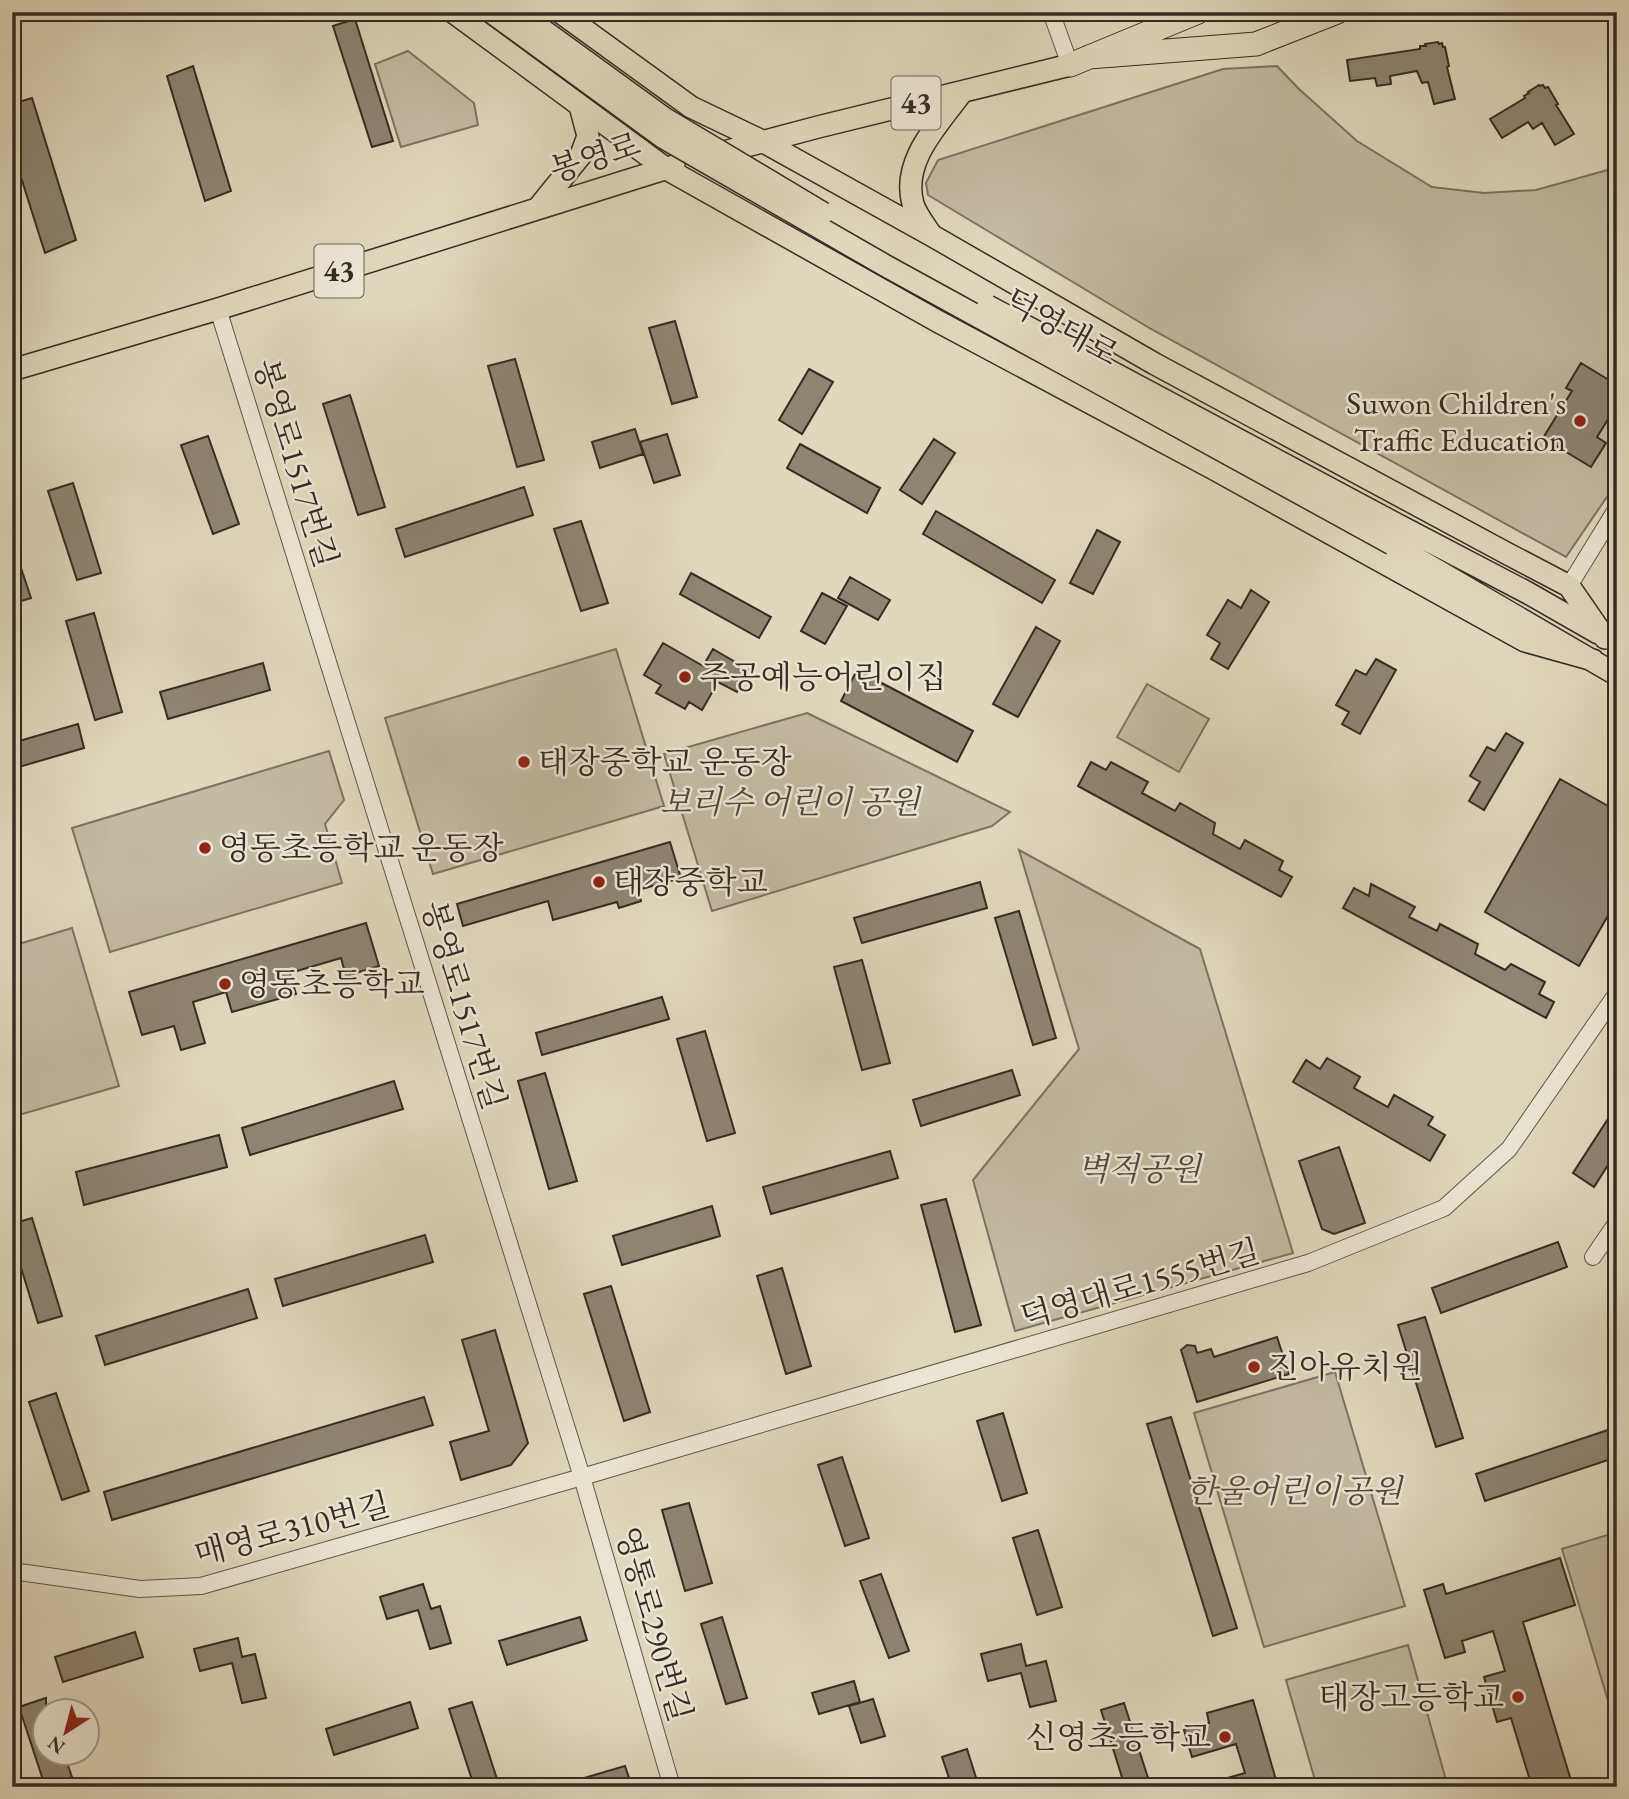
<svg xmlns="http://www.w3.org/2000/svg" width="1629" height="1799" viewBox="0 0 1629 1799" font-family="'EB Garamond','Noto Serif KR',serif">
<style>
.green{fill:#c3bba3;stroke:#7c7363;stroke-width:2}
.building{fill:#8e8573;stroke:#352b23;stroke-width:2}
.lines{fill:none;stroke-linecap:round;stroke-linejoin:round}
.minor-casing{stroke:#60564a;stroke-width:18}
.major-casing{stroke:#352b23;stroke-width:24}
.highway-casing{stroke:#352b23;stroke-width:25}
.minor{stroke:#ebe6d4;stroke-width:16}
.major{stroke:#e0d8bd;stroke-width:21}
.highway{stroke:#e0d8bd;stroke-width:23}
.major-bridge-casing{stroke:#352b23;stroke-width:24;stroke-linecap:butt}
.major-bridge{stroke:#e0d8bd;stroke-width:21}
.poi-dot{fill:#8f2418;stroke:#ebe6d4;stroke-width:2.5}
.labels{text-anchor:middle;stroke-width:5;stroke-linejoin:round;paint-order:stroke}
.shield{fill:#ebe6d4;stroke:#6c6358;stroke-width:2}
.shield-label{font-size:30px;font-weight:bold;fill:#352b23}
.street-label{font-size:32px;fill:#352b23;stroke:#ebe6d4}
.poi-label{font-size:32px;fill:#352b23;stroke:#ebe6d4;text-anchor:start}
.park-label{font-size:32px;font-style:italic;fill:#51483d;stroke:#ebe6d4}
</style>
<rect width="100%" height="100%" fill="#e0d8bd"/>
<filter id="stains"><feTurbulence type="fractalNoise" baseFrequency=".00286" numOctaves="4"/><feColorMatrix values="0 0 0 0 .2 0 0 0 0 .09 0 0 0 0 .02 0 0 0 .5 -.17"/></filter>
<radialGradient id="worn" r=".72"><stop offset=".6" stop-color="#630" stop-opacity="0"/><stop offset="1" stop-color="#630" stop-opacity=".3"/></radialGradient>
<!-- green -->
<path class="green" d="M408,51L474,103L478,125L401,147L375,64Z
M1277,66L1299,89L1357,141L1432,187L1484,193L1536,190L1611,169H1617V482L1566,557L1151,329L928,195L926,183L938,160L1223,69Z
M616,649L664,806L433,874L385,718Z
M1147,684L1209,719L1179,772L1117,737Z
M807,713L1010,812L992,826L712,911L664,754Z
M329,751L344,800L325,824L342,883L110,952L72,828Z
M1019,850L1200,949L1293,1253L1015,1331L973,1180L1079,1049Z
M72,928L119,1086L12,1117V946Z
M1335,1372L1405,1606L1264,1647L1194,1413Z
M1617,1532V1730L1562,1549Z
M1408,1645L1448,1787H1317L1286,1680Z"/>
<!-- building -->
<path class="building" d="M355,19L393,141L372,147L333,26Z
M1438,42L1439,44L1442,43L1443,47H1445L1449,66L1447,67L1455,99L1434,104L1428,82L1422,83L1417,71L1390,76L1391,84L1377,86L1375,78L1350,81L1347,60L1420,49V46H1426L1425,44Z
M193,66L231,191L205,201L167,76Z
M1539,85L1540,86L1543,85L1545,88L1548,87L1558,104L1556,105L1574,134L1555,145L1542,123L1533,129L1528,122L1502,138L1490,119L1525,98L1524,96L1529,93L1528,92Z
M32,98L76,240L45,253L12,149V104Z
M675,321L697,397L672,404L649,328Z
M515,359L544,460L517,467L488,366Z
M1581,363L1617,385V405L1597,437L1606,443L1591,467L1543,438L1572,391L1566,388Z
M809,369L833,382L802,434L779,420Z
M350,395L385,507L358,515L323,404Z
M635,429L643,454L600,468L592,442Z
M667,434L680,475L654,483L640,442Z
M208,436L239,524L213,534L181,445Z
M934,439L955,453L922,504L900,490Z
M800,444L880,488L867,513L787,468Z
M73,483L101,573L77,580L48,491Z
M524,487L533,515L405,557L396,529Z
M936,511L1055,580L1042,603L923,534Z
M581,521L608,603L581,611L554,529Z
M1097,530L1120,542L1093,594L1070,583Z
M12,550H15L31,598L12,604Z
M691,573L771,617L759,638L680,594Z
M850,577L890,600L878,620L838,598Z
M1251,590L1269,602L1228,669L1211,659L1220,643L1207,635L1228,600L1241,608Z
M822,593L847,606L825,644L801,631Z
M94,613L122,712L95,720L66,621Z
M1036,627L1060,641L1018,717L993,704Z
M663,643L703,666L713,649L749,670L737,692L718,682L702,710L689,702L685,709L656,693L661,685L644,675Z
M1376,659L1396,670L1360,734L1342,724L1349,712L1336,705L1356,670L1366,675Z
M263,663L270,690L168,719L160,692Z
M857,670L973,731L957,762L841,701Z
M78,724L84,748L12,769V743Z
M1506,733L1523,743L1484,810L1469,801L1480,782L1470,776L1487,747L1495,751Z
M1091,762L1106,770L1111,762L1148,782L1142,793L1175,811L1180,803L1215,823L1213,834L1240,849L1245,840L1283,861L1279,870L1292,877L1281,897L1078,786Z
M1560,779L1617,811V900L1579,966L1485,912Z
M670,842L681,878L638,890L641,901L619,908L617,902L553,920L548,901L463,926L457,904Z
M980,882L987,908L862,943L854,918Z
M1371,884L1415,907L1409,917L1437,931L1440,924L1478,944L1475,954L1505,970L1511,964L1545,982L1539,994L1554,1002L1546,1018L1343,908L1354,888L1369,896Z
M1019,911L1056,1038L1033,1045L995,918Z
M366,923L379,966L346,976L341,958L290,973L296,994L232,1012L226,992L193,1002L205,1043L181,1050L174,1026L142,1035L129,992Z
M862,960L890,1063L862,1070L834,967Z
M662,997L669,1019L542,1055L536,1033Z
M705,1031L735,1133L707,1141L677,1039Z
M1327,1058L1360,1077L1354,1088L1388,1107L1394,1095L1433,1117L1428,1125L1445,1135L1430,1161L1293,1082L1306,1060L1320,1069Z
M1012,1070L1020,1095L921,1126L913,1100Z
M545,1073L577,1181L549,1189L518,1081Z
M394,1081L403,1109L250,1155L242,1128Z
M1617,1105V1151L1594,1187L1573,1173Z
M219,1135L227,1167L84,1205L76,1172Z
M1339,1147L1365,1223L1334,1234L1322,1229L1299,1161Z
M890,1151L898,1178L771,1214L763,1187Z
M946,1199L981,1325L955,1332L921,1205Z
M712,1206L720,1236L622,1265L613,1236Z
M32,1218L62,1316L38,1323L12,1238V1224Z
M425,1235L433,1262L283,1306L275,1279Z
M1558,1242L1567,1267L1441,1313L1432,1288Z
M782,1268L811,1366L786,1374L757,1276Z
M611,1286L650,1412L624,1421L584,1294Z
M248,1289L257,1318L105,1365L96,1336Z
M1425,1317L1463,1438L1436,1447L1398,1325Z
M495,1330L528,1443L511,1465L461,1480L450,1442L489,1431L462,1340Z
M1277,1337L1289,1374L1197,1402L1181,1350L1187,1345L1195,1346L1197,1353L1211,1349L1214,1357Z
M56,1393L89,1491L62,1500L29,1402Z
M424,1397L433,1425L112,1520L104,1492Z
M1003,1413L1027,1493L1002,1501L977,1421Z
M1171,1417L1237,1628L1213,1636L1147,1424Z
M1617,1427V1457L1485,1501L1476,1474Z
M842,1457L869,1538L845,1546L818,1465Z
M689,1503L712,1583L685,1591L662,1510Z
M1038,1530L1062,1607L1037,1615L1013,1538Z
M1560,1558L1575,1605L1523,1622L1573,1787H1532L1511,1718L1497,1722L1484,1677L1505,1671L1493,1631L1462,1641L1465,1652L1445,1658L1424,1590L1443,1584L1446,1594Z
M881,1574L909,1651L889,1658L860,1581Z
M423,1584L431,1609L440,1606L451,1643L430,1649L418,1610L387,1619L380,1597Z
M580,1617L587,1640L507,1665L499,1641Z
M722,1617L747,1698L726,1704L701,1624Z
M135,1632L143,1657L63,1682L55,1657Z
M238,1638L242,1657L255,1654L266,1698L242,1703L232,1663L200,1671L194,1649Z
M1021,1644L1026,1666L1046,1661L1056,1701L1030,1707L1021,1673L988,1681L981,1654Z
M854,1681L860,1702L819,1714L812,1693Z
M46,1698V1754H64L72,1777L45,1786L19,1707Z
M873,1699L885,1736L861,1743L849,1706Z
M1253,1700L1278,1787H1211L1210,1783L1245,1773L1236,1744L1192,1757L1184,1730L1209,1723L1207,1713Z
M410,1702L418,1728L334,1755L326,1729Z
M472,1702L497,1779L474,1786L449,1709Z
M1124,1703L1149,1781L1131,1787H1125L1101,1710Z
M967,1749L979,1787H952L942,1757Z
M625,1766L632,1787H567V1783Z"/>
<g class="lines">
<defs>
<path id="minor" d="M1051,12L1070,65
M218,309L582,1477L672,1787
M1569,586L1617,508
M1593,1257L1617,1222
M12,1571L140,1589L201,1586L582,1477L1308,1263L1444,1208L1509,1149L1617,993"/>
<path id="major" d="M453,12L665,168L939,322L1214,469L1525,641L1593,660
M560,12L691,107L762,141L931,235L1155,364L1508,554L1569,586L1605,638
M709,156L818,127L1070,65
M538,208L581,155L588,136L580,106
M930,233C924,224 916,214 913,204C901,161 938,125 962,92
M12,370L218,309L674,166
M1400,526L1528,593L1598,633
M1392,544L1617,675"/>
<path id="highway" d="M1089,57L1256,44L1337,12
M1070,65L1198,12"/>
</defs>
<!-- minor casing -->
<use href="#minor" class="minor-casing"/>
<!-- major casing -->
<use href="#major" class="major-casing"/>
<!-- highway casing -->
<use href="#highway" class="highway-casing"/>
<!-- minor -->
<use href="#minor" class="minor"/>
<!-- major -->
<use href="#major" class="major"/>
<!-- highway -->
<use href="#highway" class="highway"/>
<defs>
<path id="major-bridge" d="M491,12L664,138L886,266L1392,544
M518,12L664,118L823,213
M988,306L1400,526"/>
</defs>
<!-- major-bridge casing -->
<use href="#major-bridge" class="major-bridge-casing"/>
<!-- major-bridge -->
<use href="#major-bridge" class="major-bridge"/>
</g>
<!-- markers -->
<g class="poi-dot">
<circle cx="1580" cy="421" r="7"/>
<circle cx="685" cy="677" r="7"/>
<circle cx="524" cy="762" r="7"/>
<circle cx="205" cy="848" r="7"/>
<circle cx="599" cy="882" r="7"/>
<circle cx="225" cy="984" r="7"/>
<circle cx="1254" cy="1367" r="7"/>
<circle cx="1518" cy="1697" r="7"/>
<circle cx="1225" cy="1737" r="7"/>
</g>
<g class="labels">
<!-- shield labels -->
<g class="shield">
<rect x="891.5" y="76.5" width="49" height="53" rx="5"/>
<rect x="314.5" y="244.5" width="49" height="53" rx="5"/>
</g>
<g class="shield-label">
<text x="916" y="113">43</text>
<text x="339" y="281">43</text>
</g>
<!-- street labels -->
<g class="street-label">
<text transform="translate(595 157) rotate(-18)" y="11">봉영로</text>
<text transform="translate(1062 327) rotate(29)" y="11">덕영대로</text>
<text transform="translate(296 463) rotate(73)" y="11">봉영로1517번길</text>
<text transform="translate(464 1005) rotate(73)" y="11">봉영로1517번길</text>
<text transform="translate(1140 1284) rotate(-16)" y="11">덕영대로1555번길</text>
<text transform="translate(292 1529) rotate(-15)" y="11">매영로310번길</text>
<text transform="translate(654 1624) rotate(74)" y="11">영통로290번길</text>
</g>
<!-- poi labels -->
<g class="poi-label">
<text x="1566" y="414" text-anchor="end">Suwon Children's<tspan x="1566" dy="37">Traffic Education</tspan></text>
<text x="699" y="688">주공예능어린이집</text>
<text x="538" y="773">태장중학교 운동장</text>
<text x="219" y="859">영동초등학교 운동장</text>
<text x="613" y="893">태장중학교</text>
<text x="239" y="995">영동초등학교</text>
<text x="1268" y="1378">진아유치원</text>
<text x="1504" y="1708" text-anchor="end">태장고등학교</text>
<text x="1211" y="1748" text-anchor="end">신영초등학교</text>
</g>
<!-- park labels -->
<g class="park-label">
<text x="790" y="813">보리수 어린이 공원</text>
<text x="1139" y="1180">벽적공원</text>
<text x="1294" y="1502">한울어린이공원</text>
</g>
</g>
<!-- margin -->
<rect width="1629" height="1799" fill="none" stroke="#e0d8bd" stroke-width="42"/>
<rect x="14" y="14" width="1601" height="1771" fill="none" stroke="#352b23" stroke-width="3.5"/>
<rect x="21" y="21" width="1587" height="1757" fill="none" stroke="#352b23" stroke-width="2"/>
<!-- north arrow -->
<g transform="translate(66 1732) rotate(216)"><circle r="33" fill="#ebe6d4" stroke="#a29b8d" stroke-width="2"/>
<path d="M0-5L12 26L0 18L-12 26Z" fill="#8f2418"/>
<text y="-10" font-size="19" font-weight="bold" text-anchor="middle" fill="#352b23">N</text>
</g>
<rect width="100%" height="100%" filter="url(#stains)"/>
<rect width="100%" height="100%" fill="url(#worn)"/>
</svg>
